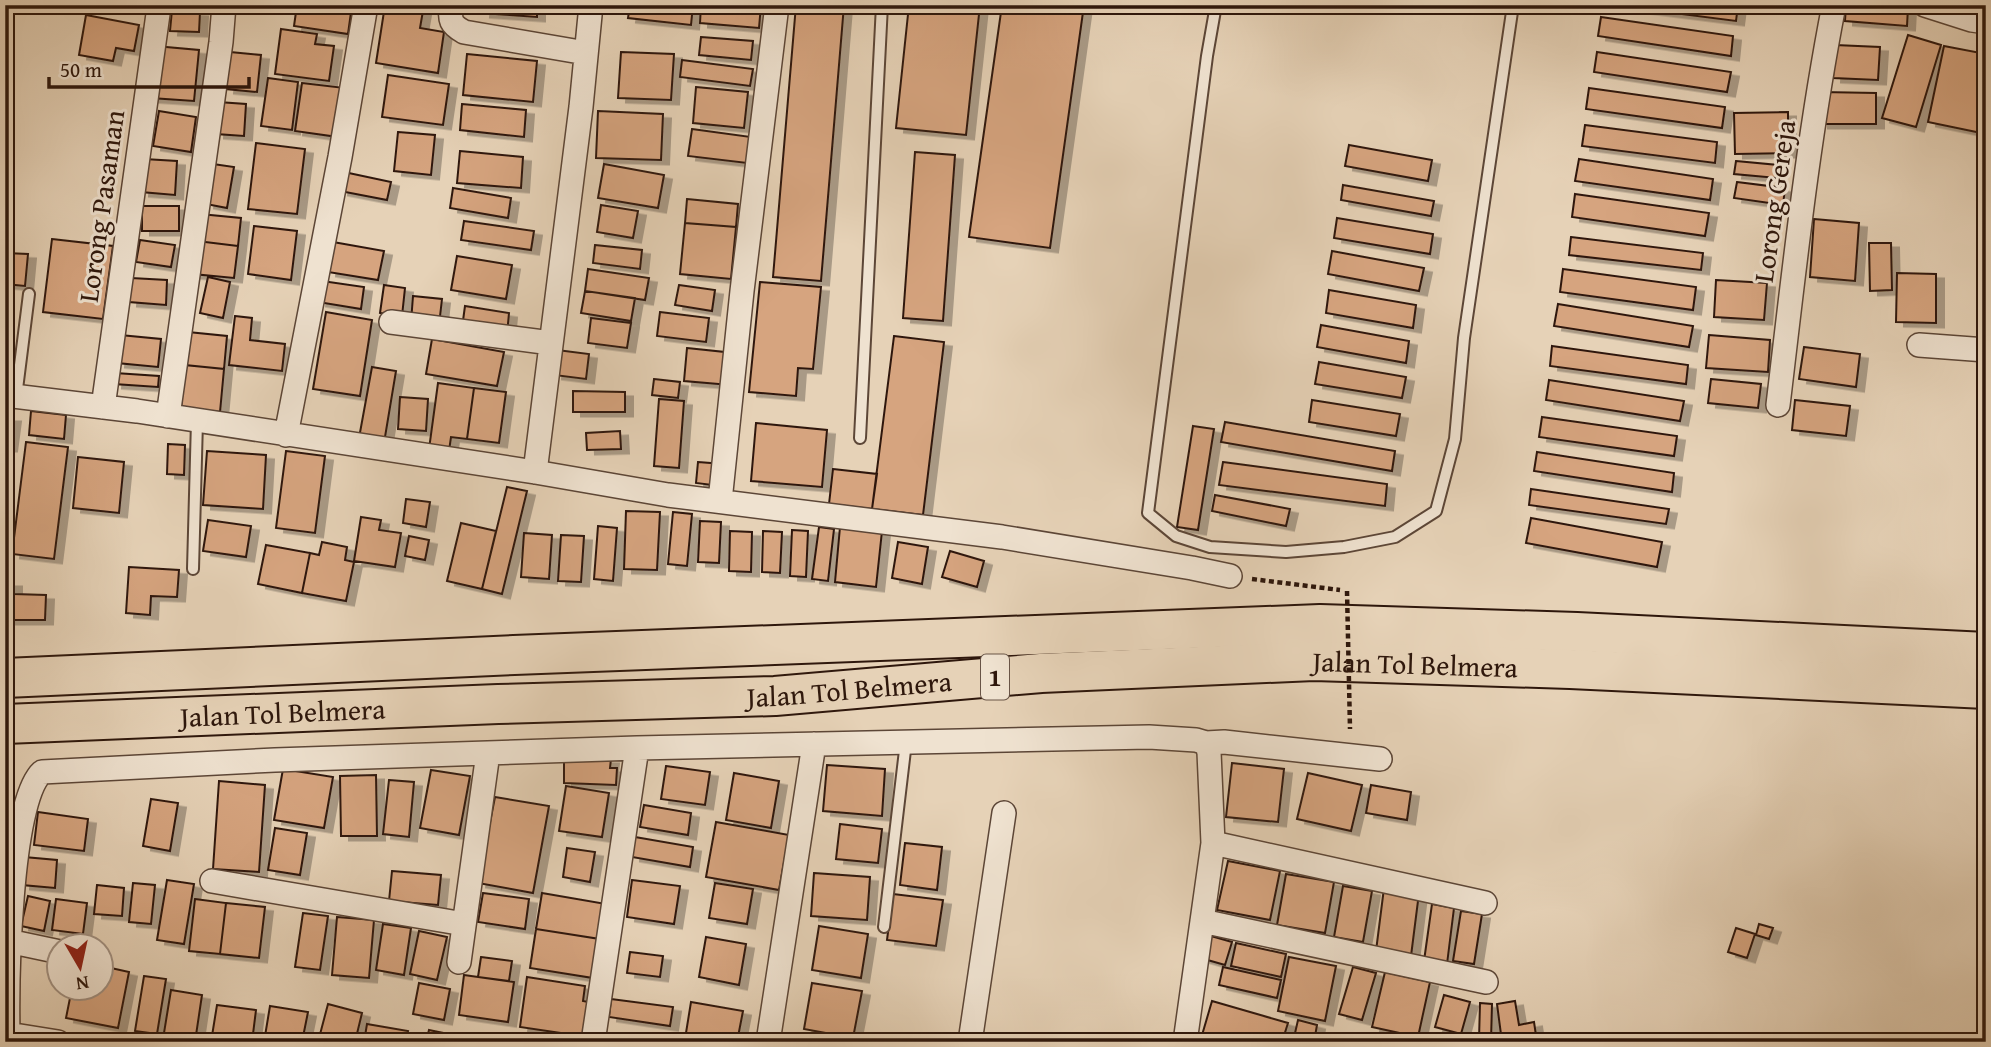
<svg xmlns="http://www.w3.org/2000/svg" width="1991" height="1047" viewBox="0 0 1991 1047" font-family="'Gentium Book Plus',serif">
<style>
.building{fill:#d6a47f;stroke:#2e170c;stroke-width:2;filter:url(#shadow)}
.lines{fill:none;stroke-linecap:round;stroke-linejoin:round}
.service-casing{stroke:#5c4637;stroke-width:14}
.minor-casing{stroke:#5c4637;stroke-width:26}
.motorway-casing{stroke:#2e170c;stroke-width:42}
.path{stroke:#2e170c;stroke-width:4.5;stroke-dasharray:5 3.5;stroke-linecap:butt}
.service{stroke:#efe2d0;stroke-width:10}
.minor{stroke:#efe2d0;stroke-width:23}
.motorway{stroke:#e6d2b7;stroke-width:38}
.path-bridge{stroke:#2e170c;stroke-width:4.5;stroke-dasharray:5 3.5;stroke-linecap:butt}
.labels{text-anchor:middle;stroke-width:6;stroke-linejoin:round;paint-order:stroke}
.shield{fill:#efe2d0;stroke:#685447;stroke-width:2}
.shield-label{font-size:26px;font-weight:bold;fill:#2e170c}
.street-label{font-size:28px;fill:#2e170c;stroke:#efe2d0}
</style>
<defs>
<filter id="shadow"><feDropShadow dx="8" dy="4.5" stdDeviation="0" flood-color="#0004"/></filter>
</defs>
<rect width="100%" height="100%" fill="#e6d2b7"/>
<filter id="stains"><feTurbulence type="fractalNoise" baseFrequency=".00286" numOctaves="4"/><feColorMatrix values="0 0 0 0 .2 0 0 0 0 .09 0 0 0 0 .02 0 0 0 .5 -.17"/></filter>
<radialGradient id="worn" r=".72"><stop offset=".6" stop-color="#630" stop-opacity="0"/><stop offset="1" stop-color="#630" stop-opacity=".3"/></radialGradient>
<!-- building -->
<path class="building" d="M297,5H352L348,34L294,26Z
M385,5H424L420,28L444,32L438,73L376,63Z
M483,5H537V17L482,13Z
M630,5H693L691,25L628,18Z
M701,5H761L759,28L700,23Z
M796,5H844L821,281L773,277Z
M909,5H980L966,135L896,128Z
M1002,5H1084L1050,248L969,237Z
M1611,5H1738L1736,21Z
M1846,5L1908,7L1907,26L1845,21Z
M172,10L200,12L199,32L170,31Z
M86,15L139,25L134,51L116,48L113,61L79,55Z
M1601,17L1733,36L1731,56L1598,36Z
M281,29L317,34L315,44L334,46L329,81L275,74Z
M1908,35L1941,45L1916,127L1882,118Z
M701,37L753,41L751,60L699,55Z
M1835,45L1880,47L1878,80L1833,78Z
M155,46L199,50L194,101L151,98Z
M1944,46L1986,54V134L1928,122Z
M230,52L261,55L257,92L226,89Z
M621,52L674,54L671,100L618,98Z
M1597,52L1731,72L1727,92L1594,72Z
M467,54L537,61L533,102L463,95Z
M682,60L753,69L750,86L680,77Z
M388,75L449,84L443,125L382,117Z
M268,78L298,82L292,130L261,126Z
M302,83L345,88L338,137L295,131Z
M696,87L748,92L744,128L693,123Z
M1589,88L1725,107L1722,128L1586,109Z
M1821,92L1876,93V124H1820Z
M218,102L246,104L244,136L216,134Z
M462,104L526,110L524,137L460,130Z
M159,111L196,117L191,152L153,146Z
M598,111L663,114L661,160L596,158Z
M1788,112V153L1735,154L1734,113Z
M1585,125L1717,142L1715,163L1582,146Z
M692,129L751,137L747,163L688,156Z
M398,132L435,135L431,175L394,171Z
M256,143L305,149L297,214L248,209Z
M1349,145L1432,160L1428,181L1345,166Z
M460,151L523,157L521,188L457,183Z
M915,152L955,155L943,321L903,318Z
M144,159L177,161L175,195L141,192Z
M1579,159L1713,179L1710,200L1575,181Z
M1736,161L1778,165L1777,178L1734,174Z
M213,164L234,167L227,208L206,204Z
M604,164L664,175L658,208L598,198Z
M344,172L391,182L387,200L340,191Z
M1737,182L1785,188L1783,205L1734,198Z
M1343,185L1434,201L1431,216L1341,200Z
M453,188L511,198L508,218L450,208Z
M1575,194L1709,213L1705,236L1572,217Z
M687,199L738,204L736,227L685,223Z
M601,205L638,211L633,238L597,232Z
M142,206H179V231H142Z
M200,214L241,218L238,246L197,241Z
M1337,218L1433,234L1430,254L1334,238Z
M1814,219L1859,223L1855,281L1810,277Z
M464,221L534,231L531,250L461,240Z
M685,223L736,227L731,279L680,274Z
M254,226L297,231L291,280L248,274Z
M1571,237L1703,253L1701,270L1569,255Z
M52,239L113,246L103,319L43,312Z
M140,240L175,245L171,267L136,262Z
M197,241L238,246L234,278L193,274Z
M333,242L384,251L378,280L328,272Z
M1869,243H1891L1892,290L1870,291Z
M595,245L642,250L640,269L593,263Z
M1332,251L1424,268L1419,291L1328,274Z
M5,253L28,254L25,286L5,284Z
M457,256L512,265L506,299L451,290Z
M588,269L649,278L645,300L585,291Z
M1563,269L1696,287L1693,310L1560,292Z
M1897,273L1936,274V323L1896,322Z
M208,277L230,282L223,318L200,313Z
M131,278L167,280L166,305L129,302Z
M1716,280L1767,283L1764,320L1714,317Z
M322,281L364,287L361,309L318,302Z
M760,282L821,287L813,369L798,368L796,396L749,392Z
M384,285L405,288L402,316L380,313Z
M679,285L715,290L712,311L675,305Z
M1329,290L1416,305L1413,328L1326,313Z
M585,291L635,298L631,321L581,313Z
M413,296L442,299L439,325L411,322Z
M1558,304L1693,326L1689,347L1554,326Z
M465,306L509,313L507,334L462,328Z
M326,312L372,320L360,396L313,389Z
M660,312L709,318L706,342L657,336Z
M235,316L252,318L250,340L285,344L282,371L229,365Z
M591,318L631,323L627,348L588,343Z
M1321,325L1409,341L1406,363L1317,347Z
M188,332L227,336L224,369L185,365Z
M120,335L161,339L158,367L117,363Z
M1709,335L1770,340L1768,372L1706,368Z
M894,336L944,342L923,515L872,509Z
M432,339L504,352L497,386L426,374Z
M1552,346L1688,365L1686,384L1550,366Z
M1804,347L1860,354L1856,387L1799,379Z
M687,348L734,353L730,385L684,381Z
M557,350L589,354L586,379L554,375Z
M1319,362L1406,377L1402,398L1315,384Z
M185,365L224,369L220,412L181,408Z
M372,367L396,371L384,443L359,438Z
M115,373L159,376L158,387L114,384Z
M654,379L680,382L678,398L652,395Z
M1711,379L1761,384L1758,408L1708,403Z
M1549,380L1684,401L1680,421L1546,400Z
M438,383L474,388L467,439L451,437L449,451L429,449Z
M474,388L506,392L499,443L467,439Z
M573,391L625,392V412H573Z
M400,397L428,399L426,431L398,429Z
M659,399L684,401L679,468L654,466Z
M1312,400L1400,414L1396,436L1309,422Z
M1795,400L1850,406L1846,436L1792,430Z
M31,411L66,415L64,439L29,435Z
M5,417H13L9,447H5Z
M1542,417L1677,436L1674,456L1539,437Z
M1225,422L1395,451L1392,471L1221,442Z
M756,423L827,430L822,487L751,481Z
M1193,426L1214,429L1198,530L1177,527Z
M620,431L621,449L587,450L586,433Z
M26,442L68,447L54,559L12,554Z
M168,444L185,445L184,475L167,474Z
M207,451L266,455L263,509L203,505Z
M286,451L325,456L315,533L276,528Z
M1537,452L1674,473L1672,492L1534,471Z
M78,457L124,462L119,513L73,508Z
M698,462L723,464L720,486L696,483Z
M1223,462L1387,484L1385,506L1219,485Z
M833,469L877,474L872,509L829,504Z
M507,487L527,491L502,594L482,589Z
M1531,489L1669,509L1666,524L1529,505Z
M1215,495L1290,509L1286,526L1212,511Z
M406,499L430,502L426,527L403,523Z
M626,511L660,512L657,570L624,569Z
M673,512L692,514L687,566L668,564Z
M361,517L381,520L379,530L401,533L395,567L354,561Z
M1531,518L1662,542L1657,567L1526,543Z
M208,520L251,526L246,557L203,551Z
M700,521L721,522L719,563L698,562Z
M461,523L496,531L482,589L447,581Z
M598,526L617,528L613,581L594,579Z
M819,527L834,529L828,581L812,579Z
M840,527L882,531L876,587L835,582Z
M792,530L808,531L806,577L790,576Z
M730,531L752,532L751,572L729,571Z
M763,531L782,532L780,573L762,572Z
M524,533L552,535L549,579L521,577Z
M561,535L584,536L581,582L558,581Z
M409,536L429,540L425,560L405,556Z
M322,542L347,547L345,560L354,562L346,601L302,593L310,553L319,555Z
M898,542L928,547L922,584L892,578Z
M266,545L310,553L302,593L258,584Z
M950,551L984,561L977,587L942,577Z
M129,567L179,570L177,597L151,596L150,615L126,613Z
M5,582H14V594L46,595L45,620H5Z
M564,758L611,759L610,768H617L616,785L564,783Z
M1232,763L1284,769L1278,822L1226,817Z
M827,765L885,769L882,816L823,811Z
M666,766L710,772L705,805L661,799Z
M283,769L333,777L324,828L274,820Z
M431,770L470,776L459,835L420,828Z
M734,773L779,781L771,828L726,820Z
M1308,773L1362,785L1351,831L1297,819Z
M376,775L377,836H341L340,776Z
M389,780L414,782L409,837L383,834Z
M219,781L265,785L259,872L213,869Z
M1371,785L1411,792L1407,820L1366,813Z
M566,786L609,793L602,837L559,831Z
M495,797L549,806L533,893L478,883Z
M151,799L178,803L170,851L143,846Z
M644,805L691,813L688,835L640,827Z
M38,812L88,819L84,851L34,845Z
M716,822L789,835L779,890L706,877Z
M840,824L882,829L878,863L836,859Z
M275,828L307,833L300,875L268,870Z
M635,837L693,847L690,867L632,857Z
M905,843L942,847L937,890L900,885Z
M567,848L595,852L590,882L563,877Z
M24,857L57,860L55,888L22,885Z
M1228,861L1280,871L1270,920L1217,910Z
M392,871L441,875L438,905L389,901Z
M814,873L870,877L867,920L811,916Z
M1286,874L1334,882L1325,933L1277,925Z
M167,880L194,884L184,944L157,940Z
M632,880L680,886L674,924L627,917Z
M133,883L155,885L151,924L129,922Z
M715,883L753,889L747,924L709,918Z
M97,885L124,888L122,916L94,914Z
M1343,886L1372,891L1363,942L1334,937Z
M1384,888L1419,893L1411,956L1376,951Z
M483,893L529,899L525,929L478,922Z
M542,893L606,904L600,939L536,929Z
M893,894L943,900L936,946L887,940Z
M28,896L50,901L44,931L21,926Z
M56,899L87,903L83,934L52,930Z
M195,899L226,903L220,954L189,951Z
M226,903L265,907L259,958L220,954Z
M1432,904L1454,908L1447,964L1424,961Z
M1461,911L1482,914L1474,964L1453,961Z
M303,913L328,916L320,970L295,967Z
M337,917L374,920L369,978L332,975Z
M383,924L411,928L404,975L376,970Z
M1759,924L1773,928L1769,939L1756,935Z
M819,926L868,934L861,978L812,970Z
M1736,928L1755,934L1747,958L1728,952Z
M536,929L600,939L593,978L530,968Z
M419,931L447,937L437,980L410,974Z
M1204,934L1232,942L1225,965L1197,957Z
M706,937L746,944L739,985L699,977Z
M1236,943L1286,954L1281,977L1231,966Z
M630,952L663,956L660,977L627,973Z
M481,957L512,961L509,981L478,977Z
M1289,957L1336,966L1325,1021L1278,1011Z
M102,966L129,972L118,1028L66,1018L72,988H102Z
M1223,967L1281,980L1277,998L1219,985Z
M1353,967L1376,973L1362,1020L1339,1014Z
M1385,972L1430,982L1418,1037L1372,1027Z
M464,975L514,982L508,1022L459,1015Z
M144,976L166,979L157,1034L135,1031Z
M527,977L585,986L583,1001L593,1003L588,1037L520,1027Z
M419,983L450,989L444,1020L413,1014Z
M812,983L862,991L853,1038L804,1029Z
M171,990L202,995L195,1042L163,1039Z
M1444,995L1470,1002L1461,1034L1435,1027Z
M611,999L673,1007L670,1026L609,1017Z
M1212,1001L1288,1023L1282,1042H1200Z
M1515,1001L1519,1025L1534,1022L1537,1042H1502L1497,1004Z
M691,1002L743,1011L737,1042H699L685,1039Z
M1480,1003L1492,1004L1491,1041L1479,1040Z
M328,1004L362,1013L355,1042H318Z
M217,1005L256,1010L252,1042H211Z
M270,1006L308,1012L302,1042H264Z
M1298,1020L1317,1025L1314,1042H1293Z
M367,1024L408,1031L406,1042H364Z
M429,1030L487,1042H426Z"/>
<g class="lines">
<defs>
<path id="service" d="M1216,5L1207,56L1148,513L1176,536L1210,547L1286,552L1344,547L1395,537L1436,511L1455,439L1464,338L1513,5
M11,7L12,5
M16,397L29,294
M860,438L882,5
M193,569L197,421
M884,927L906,742"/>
<path id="minor" d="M451,5C450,21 450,24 464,32L586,53
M1925,5L1972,20L1986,22
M391,322L551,343
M1919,345L1986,350
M5,395L137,411L535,472L668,495L1002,537L1192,568L1230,576
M1778,405C1794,271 1808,138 1834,5
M103,407L158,14
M168,416L221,42L224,5
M286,435L340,157L366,5
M535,472L581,107L591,5
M720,501L742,291L777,5
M1206,743L1224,742L1380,759
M1213,843L1485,903
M212,881L464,924
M1202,921L1486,982
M8,941L60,952
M459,962L488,753
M8,1034C7,986 9,802 42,772L275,760L637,748L1149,737L1196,740L1206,743L1209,752L1213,843L1185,1042
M8,1042V1034L58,1042
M593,1042L637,748
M768,1042L814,744
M970,1042L1004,813"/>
<g id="motorway">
<path d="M5,678L514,655L1320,624L1577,632L1986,652"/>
<path id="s1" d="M5,724L498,704L775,696L1041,673L1314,661L1570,669L1986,689"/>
</g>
</defs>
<!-- service casing -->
<use href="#service" class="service-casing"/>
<!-- minor casing -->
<use href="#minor" class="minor-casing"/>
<!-- motorway casing -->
<use href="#motorway" class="motorway-casing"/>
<!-- path -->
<path class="path" d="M1252,579L1340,590"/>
<!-- service -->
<use href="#service" class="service"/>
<!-- minor -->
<use href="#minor" class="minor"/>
<!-- motorway -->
<use href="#motorway" class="motorway"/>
<!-- path-bridge -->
<path class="path-bridge" d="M1347,591L1350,729"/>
</g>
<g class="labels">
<!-- shield labels -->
<rect class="shield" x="981" y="654.5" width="28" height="45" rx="5"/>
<g class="shield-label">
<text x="995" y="686">1</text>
</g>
<!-- street labels -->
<g class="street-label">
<text transform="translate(1774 201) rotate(-82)" y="10">Lorong Gereja</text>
<text transform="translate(101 206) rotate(-82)" y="10">Lorong Pasaman</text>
<text dy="10" stroke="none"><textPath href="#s1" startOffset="1412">Jalan Tol Belmera</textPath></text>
<text dy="10" stroke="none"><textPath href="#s1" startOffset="845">Jalan Tol Belmera</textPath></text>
<text dy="10" stroke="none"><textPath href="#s1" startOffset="278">Jalan Tol Belmera</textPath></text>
</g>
</g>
<!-- margin -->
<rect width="1991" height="1047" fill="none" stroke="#e6d2b7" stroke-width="28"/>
<rect x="7" y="7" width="1977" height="1033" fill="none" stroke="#2e170c" stroke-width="3.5"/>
<rect x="14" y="14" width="1963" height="1019" fill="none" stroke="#2e170c" stroke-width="2"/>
<!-- north arrow -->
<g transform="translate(80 967) rotate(171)"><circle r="33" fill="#efe2d0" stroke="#a29182" stroke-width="2"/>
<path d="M0-5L12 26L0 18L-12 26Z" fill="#8f2418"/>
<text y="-10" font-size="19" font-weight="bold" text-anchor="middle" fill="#2e170c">N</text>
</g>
<!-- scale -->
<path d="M49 77v10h200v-10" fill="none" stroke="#2e170c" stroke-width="3.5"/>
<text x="60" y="77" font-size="21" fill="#2e170c" stroke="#efe2d0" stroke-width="5" paint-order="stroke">50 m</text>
<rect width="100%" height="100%" filter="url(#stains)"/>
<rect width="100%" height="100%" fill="url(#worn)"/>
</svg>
